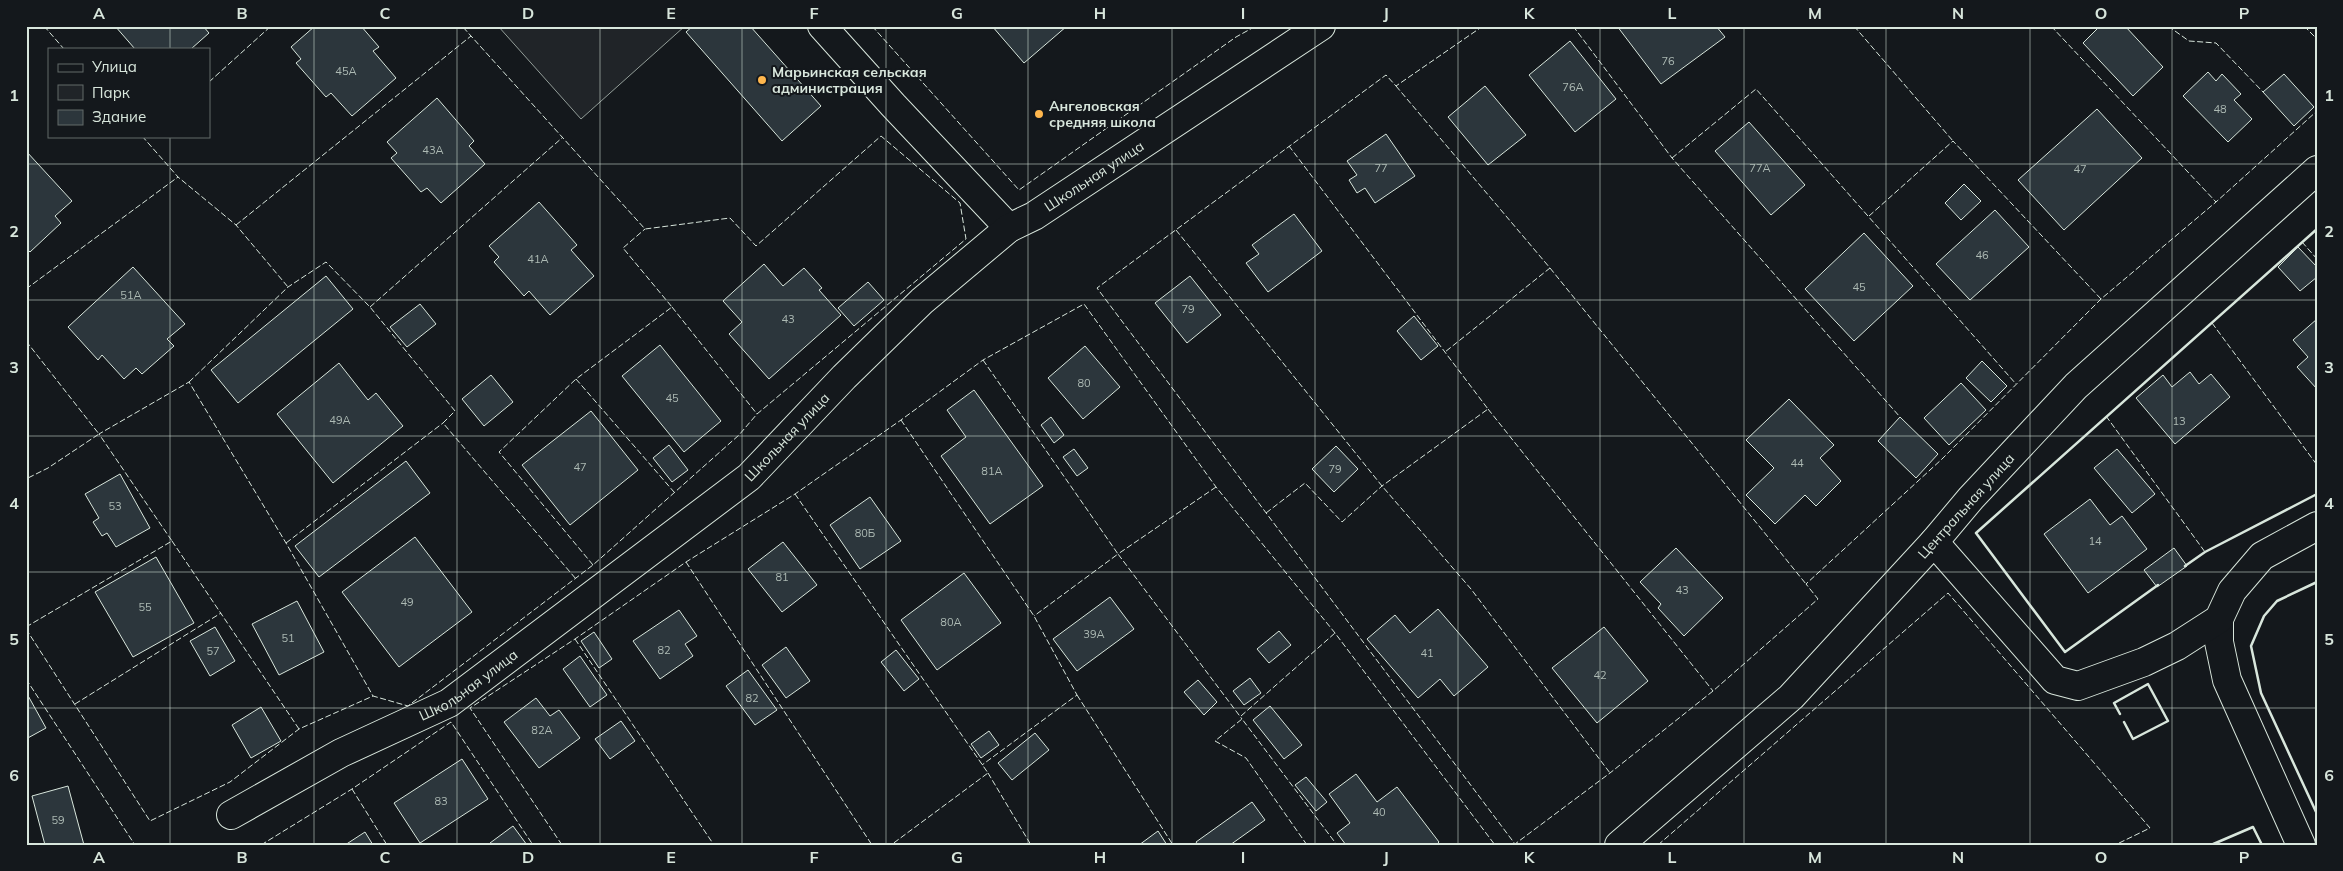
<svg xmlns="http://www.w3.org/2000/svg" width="2343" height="871" viewBox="0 0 2343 871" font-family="Mulish,sans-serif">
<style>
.green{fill:#202428;stroke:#939e99}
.building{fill:#2c363c;stroke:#d8e6dc}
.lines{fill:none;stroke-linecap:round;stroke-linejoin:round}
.minor-casing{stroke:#d8e6dc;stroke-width:30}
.tertiary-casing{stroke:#d8e6dc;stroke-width:30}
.minor{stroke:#14181c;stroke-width:28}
.tertiary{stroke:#14181c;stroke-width:28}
.fence{stroke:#d8e6dc;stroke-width:1;stroke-dasharray:6 2.5;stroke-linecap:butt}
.wall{stroke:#d8e6dc;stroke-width:2.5}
.grid{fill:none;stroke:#d8e6dc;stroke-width:1;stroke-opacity:0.55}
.poi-dot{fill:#ffb74d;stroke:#14181c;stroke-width:2}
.labels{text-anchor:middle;stroke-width:4;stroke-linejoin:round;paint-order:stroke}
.number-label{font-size:11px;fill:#adbab4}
.poi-label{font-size:14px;font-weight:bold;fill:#d8e6dc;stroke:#14181c;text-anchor:start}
.street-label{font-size:14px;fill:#d8e6dc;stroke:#14181c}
.neatline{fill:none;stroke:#d8e6dc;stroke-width:2}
.grid-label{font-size:16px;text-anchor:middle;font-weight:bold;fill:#d8e6dc}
</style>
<rect width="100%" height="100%" fill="#14181c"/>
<!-- green -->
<path class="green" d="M498,26H685L581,119Z"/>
<!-- building -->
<path class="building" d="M115,26H203L209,33L191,49H135Z
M315,26H361L379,47L373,51L396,78L352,116L331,93L326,97L296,63L301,59L291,47Z
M693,26H750L821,106L782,141L686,32Z
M992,26H1067L1024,63Z
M1617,26H1716L1725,37L1661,84Z
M2100,26H2125L2163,67L2133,96L2083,43Z
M1570,41L1616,99L1575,132L1529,75Z
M2208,72L2216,81L2222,74L2241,94L2234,100L2252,119L2228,142L2183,96Z
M2284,74L2314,107L2294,126L2263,92Z
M1485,86L1526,135L1488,165L1448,117Z
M437,98L474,141L469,146L485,164L441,203L427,188L421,192L391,158L397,153L387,142Z
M2097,109L2142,158L2064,230L2018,180Z
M1749,122L1805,185L1771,215L1715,151Z
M1386,134L1415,176L1375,203L1365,188L1357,193L1349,180L1357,175L1347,161Z
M26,151L72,201L55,216L61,223L30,252L26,248Z
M1964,184L1981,201L1961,220L1945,203Z
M539,202L577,245L571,250L594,276L550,315L529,291L524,296L494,262L499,257L489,246Z
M1995,210L2029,247L1970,300L1936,264Z
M1294,214L1322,251L1268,292L1246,263L1259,254L1252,245Z
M1864,233L1913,286L1854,341L1805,289Z
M2298,247L2317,267V277L2300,291L2278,267Z
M764,264L783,286L804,268L822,288L819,290L841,315L769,379L729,334L742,322L723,301Z
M133,267L185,324L167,339L174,346L142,374L136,368L124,379L102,355L98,360L68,327Z
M326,276L353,309L238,403L211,370Z
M1190,276L1221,315L1187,343L1155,303Z
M868,282L884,300L854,326L838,308Z
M420,304L436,324L407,347L390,327Z
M1414,316L1438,346L1421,360L1397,331Z
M2317,319V389L2297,367L2308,357L2293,340Z
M660,345L721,421L684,452L622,376Z
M1085,346L1120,387L1083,419L1048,378Z
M1982,361L2007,386L1991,402L1966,378Z
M339,363L368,400L376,393L403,426L333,483L277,414Z
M2190,372L2199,384L2211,374L2230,397L2175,444L2136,398L2163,375L2172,387Z
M491,375L513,402L484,426L462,399Z
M1961,383L1986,410L1949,445L1924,418Z
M974,390L1043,486L990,524L941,456L966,437L947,410Z
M1789,399L1834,445L1820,458L1841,481L1816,506L1805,495L1775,524L1746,495L1774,468L1746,440Z
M591,411L638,470L570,525L522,465Z
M1051,417L1064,435L1054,443L1041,425Z
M1900,417L1938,454L1916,478L1878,441Z
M669,445L688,470L672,482L653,458Z
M1336,446L1358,469L1334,492L1312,469Z
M1074,449L1088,468L1077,476L1063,457Z
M2117,449L2155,494L2132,513L2094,468Z
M406,461L430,493L319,577L295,546Z
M120,474L150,528L116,547L107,533L102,536L93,522L99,518L85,494Z
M870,497L901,541L860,569L830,525Z
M2090,499L2110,525L2122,516L2147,549L2088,593L2044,534Z
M415,537L472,612L399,667L342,592Z
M783,542L817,585L782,612L748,569Z
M1676,548L1723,598L1684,636L1658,608L1661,604L1640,582Z
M2174,548L2187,566L2157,587L2144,570Z
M156,557L194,623L133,657L95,592Z
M964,573L1001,623L937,670L901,620Z
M1110,597L1134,629L1077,671L1053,639Z
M297,601L324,652L279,675L252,624Z
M1438,609L1488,667L1454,696L1440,679L1418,698L1367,639L1395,615L1410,633Z
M679,610L697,636L685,644L693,656L660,679L633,641Z
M215,627L235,661L210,676L190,641Z
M1604,627L1648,681L1597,723L1552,668Z
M1279,631L1291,645L1269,663L1257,649Z
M594,632L612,659L599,668L581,641Z
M786,647L810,681L786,698L762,665Z
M896,650L919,679L904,691L881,662Z
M580,656L607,695L590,707L563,669Z
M748,670L777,710L755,725L726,686Z
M1250,678L1261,693L1244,705L1233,691Z
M1198,680L1217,702L1204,715L1184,692Z
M26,692L46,728L26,739Z
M536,698L550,716L559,710L580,738L539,768L504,722Z
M1270,706L1302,745L1284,759L1253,720Z
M261,707L281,741L251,758L232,725Z
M621,721L635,741L610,759L595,739Z
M989,731L999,745L981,758L971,744Z
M1035,733L1049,750L1012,780L998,763Z
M462,759L488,799L420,843L394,803Z
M1356,774L1377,802L1397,787L1439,842L1436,845H1346L1337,833L1350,823L1329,794Z
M1306,777L1327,802L1316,811L1295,785Z
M68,786L84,845H45L32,796Z
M1252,802L1265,820L1230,845H1198L1196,842Z
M513,826L527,845H491L490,843Z
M1158,831L1167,845H1139Z
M365,832L373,845H345Z"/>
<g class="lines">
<defs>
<g id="minor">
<path d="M822,26L893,105L1009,228"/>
<path d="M1934,542L1971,498L2076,386L2317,170"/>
<path d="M2219,619V642L2227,680L2301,845"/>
<path id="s1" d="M231,815L341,753L449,703L749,477L844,377L922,301L1009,228L1034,216L1321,26"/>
</g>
<path id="tertiary" d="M1619,845L1791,697L1934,542L2055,680L2078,686L2144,662L2177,646L2219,619L2232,591L2262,556L2317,526"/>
</defs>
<!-- minor casing -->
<use href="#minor" class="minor-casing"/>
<!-- tertiary casing -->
<use href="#tertiary" class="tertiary-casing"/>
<!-- minor -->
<use href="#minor" class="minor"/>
<!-- tertiary -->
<use href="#tertiary" class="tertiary"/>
<!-- fence -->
<path class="fence" d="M44,26L64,49
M872,26L1019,190L1236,37L1256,26
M1483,26L1396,86L1386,75L1097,288L1515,844L1610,773L1713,691L1818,599L1806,584L1942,459L2101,299L2216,202L2317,111
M1573,26L1672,158L1900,417
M1854,26L1953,141
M2051,26L2216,202
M2168,26L2189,41L2216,43L2263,92
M2304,26L2317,39
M26,28L29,26
M209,82L271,26
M1396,86L1550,268L1445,352
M142,136L178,177L236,225L288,287
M1672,158L1756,89L2016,384
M1869,216L1953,141L2101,299
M236,225L471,36
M1176,230L1382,486L1471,589L1610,773
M2302,242L2317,259
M1550,268L1806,584
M26,289L178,177
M370,307L563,137
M672,307L757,414
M2212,323L2317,465
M26,341L99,434L48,468L26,479
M983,360L1118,554L1034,616
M576,379L674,492
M189,382L288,287L326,262L370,307L455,411L443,423L576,579
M1488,409L1713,691
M2106,416L2205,552
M901,420L1034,616L1077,695L982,765
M1216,487L1118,554L1242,719
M795,494L988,773L891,845
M1266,513L1305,483L1342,522L1382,486L1488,409L1289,146
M172,541L299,729
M286,543L443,423
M686,562L872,845
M593,565L499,452L576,379L672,307L623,248L645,229
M26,627L172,541L99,434L189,382L286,543L373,696
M26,629L150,821L230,782L299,729L373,696L408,706L593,565L739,435L757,414L966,239L960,203L881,136L756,246L730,218L645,229L462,26
M575,639L714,845
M26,679L135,845
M1077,695L1173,845
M75,704L221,613
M1241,716L1335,633
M988,773L1031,845
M352,789L387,845
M261,845L352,789L451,722L533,845
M562,845L470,708L575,639L686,562L795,494L901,420L983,360L1084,304L1216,487L1335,633L1495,845
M1307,845L1246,758L1215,741L1242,719L1337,845
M1658,845L1948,593L2150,828L2115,845"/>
<!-- wall -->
<path class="wall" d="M2185,566L2205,552L2317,494
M2317,582L2277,601L2264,616L2251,646L2261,693L2317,814
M2158,585L2065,652L1976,533L2317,229
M2120,714L2114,703L2148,684L2168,721L2133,739L2124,722
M2211,845L2253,827L2262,845"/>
</g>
<!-- grid -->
<path class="grid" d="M170,26V49M314,26V845M457,26V845M600,26V845M742,26V845M886,26V845M1028,26V845M1172,26V845M1315,26V845M1458,26V845M1600,26V845M1744,26V845M1886,26V845M2030,26V845M2172,26V845M170,136V845M26,164H2317M26,300H2317M26,436H2317M26,572H2317M26,708H2317"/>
<!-- markers -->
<g class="poi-dot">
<circle cx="762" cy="80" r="5"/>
<circle cx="1039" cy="114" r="5"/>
</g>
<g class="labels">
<!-- number labels -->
<g class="number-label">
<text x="1668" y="65">76</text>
<text x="346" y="75">45А</text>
<text x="1573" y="91">76А</text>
<text x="2220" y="113">48</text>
<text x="433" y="154">43А</text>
<text x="1381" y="172">77</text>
<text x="1760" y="172">77А</text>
<text x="2080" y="173">47</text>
<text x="1982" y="259">46</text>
<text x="538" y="263">41А</text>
<text x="1859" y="291">45</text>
<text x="131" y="299">51А</text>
<text x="1188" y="313">79</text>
<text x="788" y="323">43</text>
<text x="1084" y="387">80</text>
<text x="672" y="402">45</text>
<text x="340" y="424">49А</text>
<text x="2179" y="425">13</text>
<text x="1797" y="467">44</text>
<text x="580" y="471">47</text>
<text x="1335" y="473">79</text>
<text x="992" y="475">81А</text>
<text x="115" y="510">53</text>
<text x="865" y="537">80Б</text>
<text x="2095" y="545">14</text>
<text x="782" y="581">81</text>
<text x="1682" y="594">43</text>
<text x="407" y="606">49</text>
<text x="145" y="611">55</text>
<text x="951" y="626">80А</text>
<text x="1094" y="638">39А</text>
<text x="288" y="642">51</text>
<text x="664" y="654">82</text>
<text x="213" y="655">57</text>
<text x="1427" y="657">41</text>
<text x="1600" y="679">42</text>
<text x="752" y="702">82</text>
<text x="542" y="734">82А</text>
<text x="441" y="805">83</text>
<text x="1379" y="816">40</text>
<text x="58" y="824">59</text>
</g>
<!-- poi labels -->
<g class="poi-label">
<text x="772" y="77">Марьинская сельская<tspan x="772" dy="16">администрация</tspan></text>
<text x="1049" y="111">Ангеловская<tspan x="1049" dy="16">средняя школа</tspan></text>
</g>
<!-- street labels -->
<g class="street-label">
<text dy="5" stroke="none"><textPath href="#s1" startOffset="1081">Школьная улица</textPath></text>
<text dy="5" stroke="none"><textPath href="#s1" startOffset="676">Школьная улица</textPath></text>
<text transform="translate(1966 506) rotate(-48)" y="5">Центральная улица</text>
<text dy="5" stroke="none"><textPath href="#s1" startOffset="271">Школьная улица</textPath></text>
</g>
</g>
<!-- border -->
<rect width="2343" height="871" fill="none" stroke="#14181c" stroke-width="55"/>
<!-- legend -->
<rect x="48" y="48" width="162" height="90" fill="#14181c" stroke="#626a69"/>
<rect x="58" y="64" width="25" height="8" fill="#14181c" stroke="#626a69"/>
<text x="92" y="72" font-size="15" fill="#d8e6dc">Улица</text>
<rect x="58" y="85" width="25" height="15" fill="#202428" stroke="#626a69"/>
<text x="92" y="98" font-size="15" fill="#d8e6dc">Парк</text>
<rect x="58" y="110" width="25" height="15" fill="#2c363c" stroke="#626a69"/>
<text x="92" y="122" font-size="15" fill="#d8e6dc">Здание</text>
<rect x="28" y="28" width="2288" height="816" class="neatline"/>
<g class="grid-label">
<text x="99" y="19">A</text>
<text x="242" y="19">B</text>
<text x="385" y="19">C</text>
<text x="528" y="19">D</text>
<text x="671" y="19">E</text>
<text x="814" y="19">F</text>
<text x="957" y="19">G</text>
<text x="1100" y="19">H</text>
<text x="1243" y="19">I</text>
<text x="1386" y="19">J</text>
<text x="1529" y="19">K</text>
<text x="1672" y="19">L</text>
<text x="1815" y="19">M</text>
<text x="1958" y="19">N</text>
<text x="2101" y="19">O</text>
<text x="2244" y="19">P</text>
<text x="14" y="101">1</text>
<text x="2329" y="101">1</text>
<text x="14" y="237">2</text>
<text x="2329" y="237">2</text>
<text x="14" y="373">3</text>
<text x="2329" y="373">3</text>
<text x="14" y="509">4</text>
<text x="2329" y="509">4</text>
<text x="14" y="645">5</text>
<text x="2329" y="645">5</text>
<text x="14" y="781">6</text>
<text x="2329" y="781">6</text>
<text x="99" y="863">A</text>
<text x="242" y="863">B</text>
<text x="385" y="863">C</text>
<text x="528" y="863">D</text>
<text x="671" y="863">E</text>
<text x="814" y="863">F</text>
<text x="957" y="863">G</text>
<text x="1100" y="863">H</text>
<text x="1243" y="863">I</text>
<text x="1386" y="863">J</text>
<text x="1529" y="863">K</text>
<text x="1672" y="863">L</text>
<text x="1815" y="863">M</text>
<text x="1958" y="863">N</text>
<text x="2101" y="863">O</text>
<text x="2244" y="863">P</text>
</g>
</svg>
